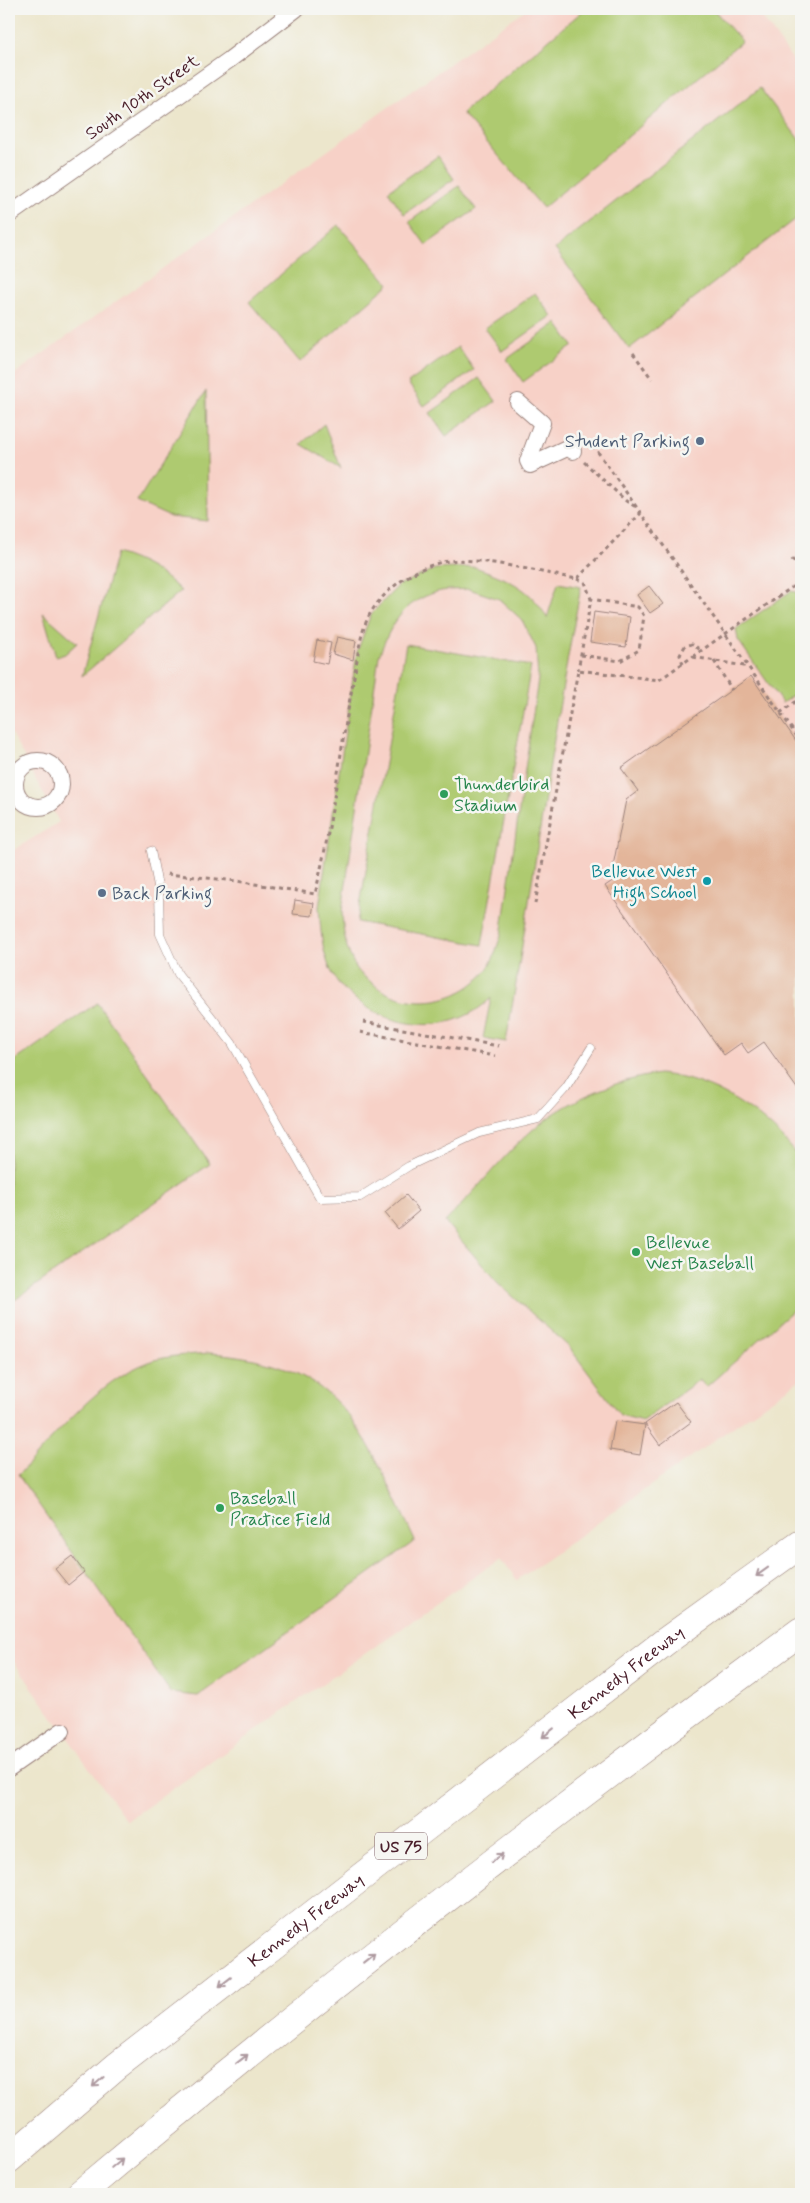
<svg xmlns="http://www.w3.org/2000/svg" width="810" height="2203" viewBox="0 0 810 2203" font-family="Mynerve,sans-serif">
<style>
.built{fill:#f7d1c7}
.green{fill:#aeca70;stroke:#7c744e;fill-rule:evenodd}
.building{fill:#e3b59a}
.lines{fill:none;stroke-linecap:round;stroke-linejoin:round}
.lane-casing{stroke:#9b827c;stroke-width:9}
.street-casing{stroke:#9b827c;stroke-width:18}
.highway-casing{stroke:#9b827c;stroke-width:29}
.path{stroke:#9b827c;stroke-width:3;stroke-dasharray:4 4;stroke-linecap:butt}
.lane{stroke:#fff;stroke-width:8}
.street{stroke:#fff;stroke-width:16}
.highway{stroke:#fff;stroke-width:28}
.oneway{stroke:#ae9aa0}
.service-dot{fill:#5c6f8a;stroke:#f6f6f2;stroke-width:2}
.leisure-dot{fill:#2e9e5b;stroke:#f6f6f2;stroke-width:2}
.culture-dot{fill:#0f9aa8;stroke:#f6f6f2;stroke-width:2}
.labels{text-anchor:middle;stroke-width:5;stroke-linejoin:round;paint-order:stroke}
.shield{fill:#f6f6f2;stroke:#7e6067;stroke-width:1}
.shield-label{font-size:16px;font-weight:bold;fill:#4a1f2b}
.street-label{font-size:18px;fill:#4a1f2b;stroke:#f6f6f2}
.service-label{font-size:18px;fill:#4e5e75;stroke:#f6f6f2;text-anchor:end}
.leisure-label{font-size:18px;fill:#27864d;stroke:#f6f6f2;text-anchor:start}
.culture-label{font-size:18px;fill:#0d838f;stroke:#f6f6f2;text-anchor:end}
</style>
<rect width="100%" height="100%" fill="#f6f6f2"/>
<filter id="ink" filterUnits="userSpaceOnUse"><feTurbulence type="fractalNoise" baseFrequency=".02" numOctaves="2"/><feDisplacementMap in="SourceGraphic" scale="10" xChannelSelector="R" yChannelSelector="G"/><feConvolveMatrix kernelMatrix="1 2 1 2 8 2 1 2 1" color-interpolation-filters="sRGB"/></filter>
<filter id="wash" filterUnits="userSpaceOnUse"><feTurbulence type="fractalNoise" baseFrequency=".0096" numOctaves="4" result="noise"/><feDisplacementMap in="SourceGraphic" scale="20" xChannelSelector="R" yChannelSelector="G"/><feGaussianBlur stdDeviation="1.12" result="paint"/><feColorMatrix in="noise" values="0 0 0 0 0 0 0 0 0 0 0 0 0 0 0 0 0 1.4 0 .05"/><feComposite in="paint" operator="in"/></filter>
<g filter="url(#wash)">
<rect width="100%" height="100%" fill="#ece6cc"/>
<!-- built -->
<path class="built" d="M526,9H756L801,71V1379L517,1580L501,1558L127,1821L9,1655V853L59,822L9,730V378Z"/>
<!-- green -->
<path class="green" d="M585,9H713L742,41L543,208L462,113Z
M760,88L801,142V215L629,349L555,249Z
M438,156L454,179L404,214L388,191Z
M459,186L476,209L426,245L409,222Z
M338,225L389,284L300,362L249,302Z
M535,293L552,316L502,351L485,328Z
M557,323L573,346L523,382L507,359Z
M458,347L474,370L424,406L408,383Z
M479,378L496,401L446,436L430,413Z
M206,391L208,521L170,517L137,502Z
M324,424L341,468L301,444Z
M116,553C142,561 162,572 181,591L82,676Z
M475,567C505,578 531,587 547,618L558,583L581,587C551,738 533,890 506,1042L483,1038L491,998C453,1036 392,1031 353,997C349,993 342,989 339,984C322,961 321,934 319,907L357,652L371,614L399,585L435,569ZM469,589L499,599L522,620L536,648L538,679L501,936C497,945 495,956 490,965C465,1005 405,1013 371,982C366,978 360,974 357,969C345,950 343,932 342,911L379,656C391,624 403,602 437,592C447,589 459,590 469,589Z
M791,591L801,593V690L782,703L738,640L736,629Z
M43,613L77,643L65,654L56,657Z
M406,644L531,666L482,945L357,922Z
M97,1003L210,1164L9,1304V1065Z
M659,1074C715,1079 769,1116 801,1160V1303L706,1387L700,1379L643,1421L620,1415L569,1347L498,1283L445,1222C474,1193 499,1160 529,1133C563,1102 614,1080 659,1074Z
M209,1353C345,1362 364,1433 415,1541L198,1696L171,1693L18,1475C57,1435 95,1382 149,1362C168,1355 190,1355 209,1353Z"/>
<g id="blocks">
<!-- building -->
<path class="building" d="M649,586L663,604L650,613L637,595Z
M594,612L630,617L626,647L590,642Z
M337,637L356,641L353,660L333,654Z
M317,640L331,643L327,664L313,661Z
M751,676L801,748V1094L764,1042L748,1053L741,1043L724,1055L605,886L620,876L613,866L626,800L638,791L621,768Z
M295,900L314,903L312,916L293,914Z
M406,1195L419,1211L398,1229L385,1213Z
M676,1402L691,1422L660,1445L645,1424Z
M615,1421L645,1425L640,1455L610,1450Z
M72,1556L84,1572L68,1585L55,1569Z"/>
</g>
</g>
<g filter="url(#ink)">
<use href="#blocks" fill-opacity="0" stroke="#9b827c" stroke-width="1"/>
<g class="lines">
<defs>
<path id="lane" d="M151,851L159,891L160,934L178,974L232,1043L320,1198L360,1197L409,1166L479,1133L538,1119L566,1088L591,1048"/>
<path id="street" d="M9,215L229,60L296,9
M518,402L542,423L528,461L530,465L569,447L573,451
M15 784a23 23 0 1 1 46 0a23 23 0 1 1-46 0Z
M9,1768L62,1731"/>
<g id="highway">
<path id="s1" d="M9,2159L116,2067L666,1641L801,1544"/>
<path d="M80,2194C313,1998 555,1812 801,1631"/>
</g>
</defs>
<!-- lane casing -->
<use href="#lane" class="lane-casing"/>
<!-- street casing -->
<use href="#street" class="street-casing"/>
<!-- highway casing -->
<use href="#highway" class="highway-casing"/>
<!-- path -->
<path class="path" d="M633,353L652,379
M593,445L801,742
M584,462L626,501L636,507
M792,559L801,572
M577,579L585,582L591,599L578,670
M581,655L620,661L639,650L644,616L638,607L591,599
M693,657L744,666L746,664
M714,661L732,690
M683,664L680,655L685,646L692,644L702,651
M780,713L801,698
M167,874L237,881L315,894C333,822 340,749 354,677C359,652 360,625 376,605C392,583 423,564 449,561C484,557 542,573 577,579L641,513
M535,904L578,670L659,680L801,581
M363,1022L499,1046
M360,1032L495,1056"/>
<!-- lane -->
<use href="#lane" class="lane"/>
<!-- street -->
<use href="#street" class="street"/>
<!-- highway -->
<use href="#highway" class="highway"/>
</g>
<!-- one-way arrows -->
<defs><path id="oneway-shaft" d="M-6 0H5M1.5-3L5.5 0L1.5 3" fill="none" stroke-width="1.6" stroke-linecap="round" stroke-linejoin="round" transform="scale(1.25)"/></defs>
<g class="oneway">
<use href="#oneway-shaft" transform="translate(762 1572) rotate(144)"/>
<use href="#oneway-shaft" transform="translate(548 1733) rotate(142)"/>
<use href="#oneway-shaft" transform="translate(497 1858) rotate(-37)"/>
<use href="#oneway-shaft" transform="translate(369 1958) rotate(-38)"/>
<use href="#oneway-shaft" transform="translate(225 1982) rotate(142)"/>
<use href="#oneway-shaft" transform="translate(242 2059) rotate(-38)"/>
<use href="#oneway-shaft" transform="translate(98 2082) rotate(139)"/>
<use href="#oneway-shaft" transform="translate(117 2163) rotate(-40)"/>
</g>
</g>
<!-- markers -->
<g class="service-dot">
<circle cx="700" cy="441" r="5"/>
<circle cx="102" cy="893" r="5"/>
</g>
<g class="leisure-dot">
<circle cx="444" cy="794" r="5"/>
<circle cx="636" cy="1252" r="5"/>
<circle cx="220" cy="1508" r="5"/>
</g>
<circle class="culture-dot" cx="707" cy="881" r="5"/>
<g class="labels">
<!-- shield labels -->
<rect class="shield" x="375" y="1832.5" width="52" height="27" rx="4"/>
<g class="shield-label">
<text x="401" y="1852">US 75</text>
</g>
<!-- street labels -->
<g class="street-label">
<text transform="translate(142 97) rotate(-35)" y="6">South 10th Street</text>
<text dy="6" stroke="none"><textPath href="#s1" startOffset="786">Kennedy Freeway</textPath></text>
<text dy="6" stroke="none"><textPath href="#s1" startOffset="381">Kennedy Freeway</textPath></text>
</g>
<!-- service labels -->
<g class="service-label">
<text x="690" y="447">Student Parking</text>
<text x="112" y="899" text-anchor="start">Back Parking</text>
</g>
<!-- leisure labels -->
<g class="leisure-label">
<text x="454" y="790">Thunderbird<tspan x="454" dy="21">Stadium</tspan></text>
<text x="646" y="1248">Bellevue<tspan x="646" dy="21">West Baseball</tspan></text>
<text x="230" y="1504">Baseball<tspan x="230" dy="21">Practice Field</tspan></text>
</g>
<!-- culture labels -->
<g class="culture-label">
<text x="697" y="877">Bellevue West<tspan x="697" dy="21">High School</tspan></text>
</g>
</g>
<!-- margin -->
<rect width="810" height="2203" fill="none" stroke="#f6f6f2" stroke-width="30"/>
</svg>
